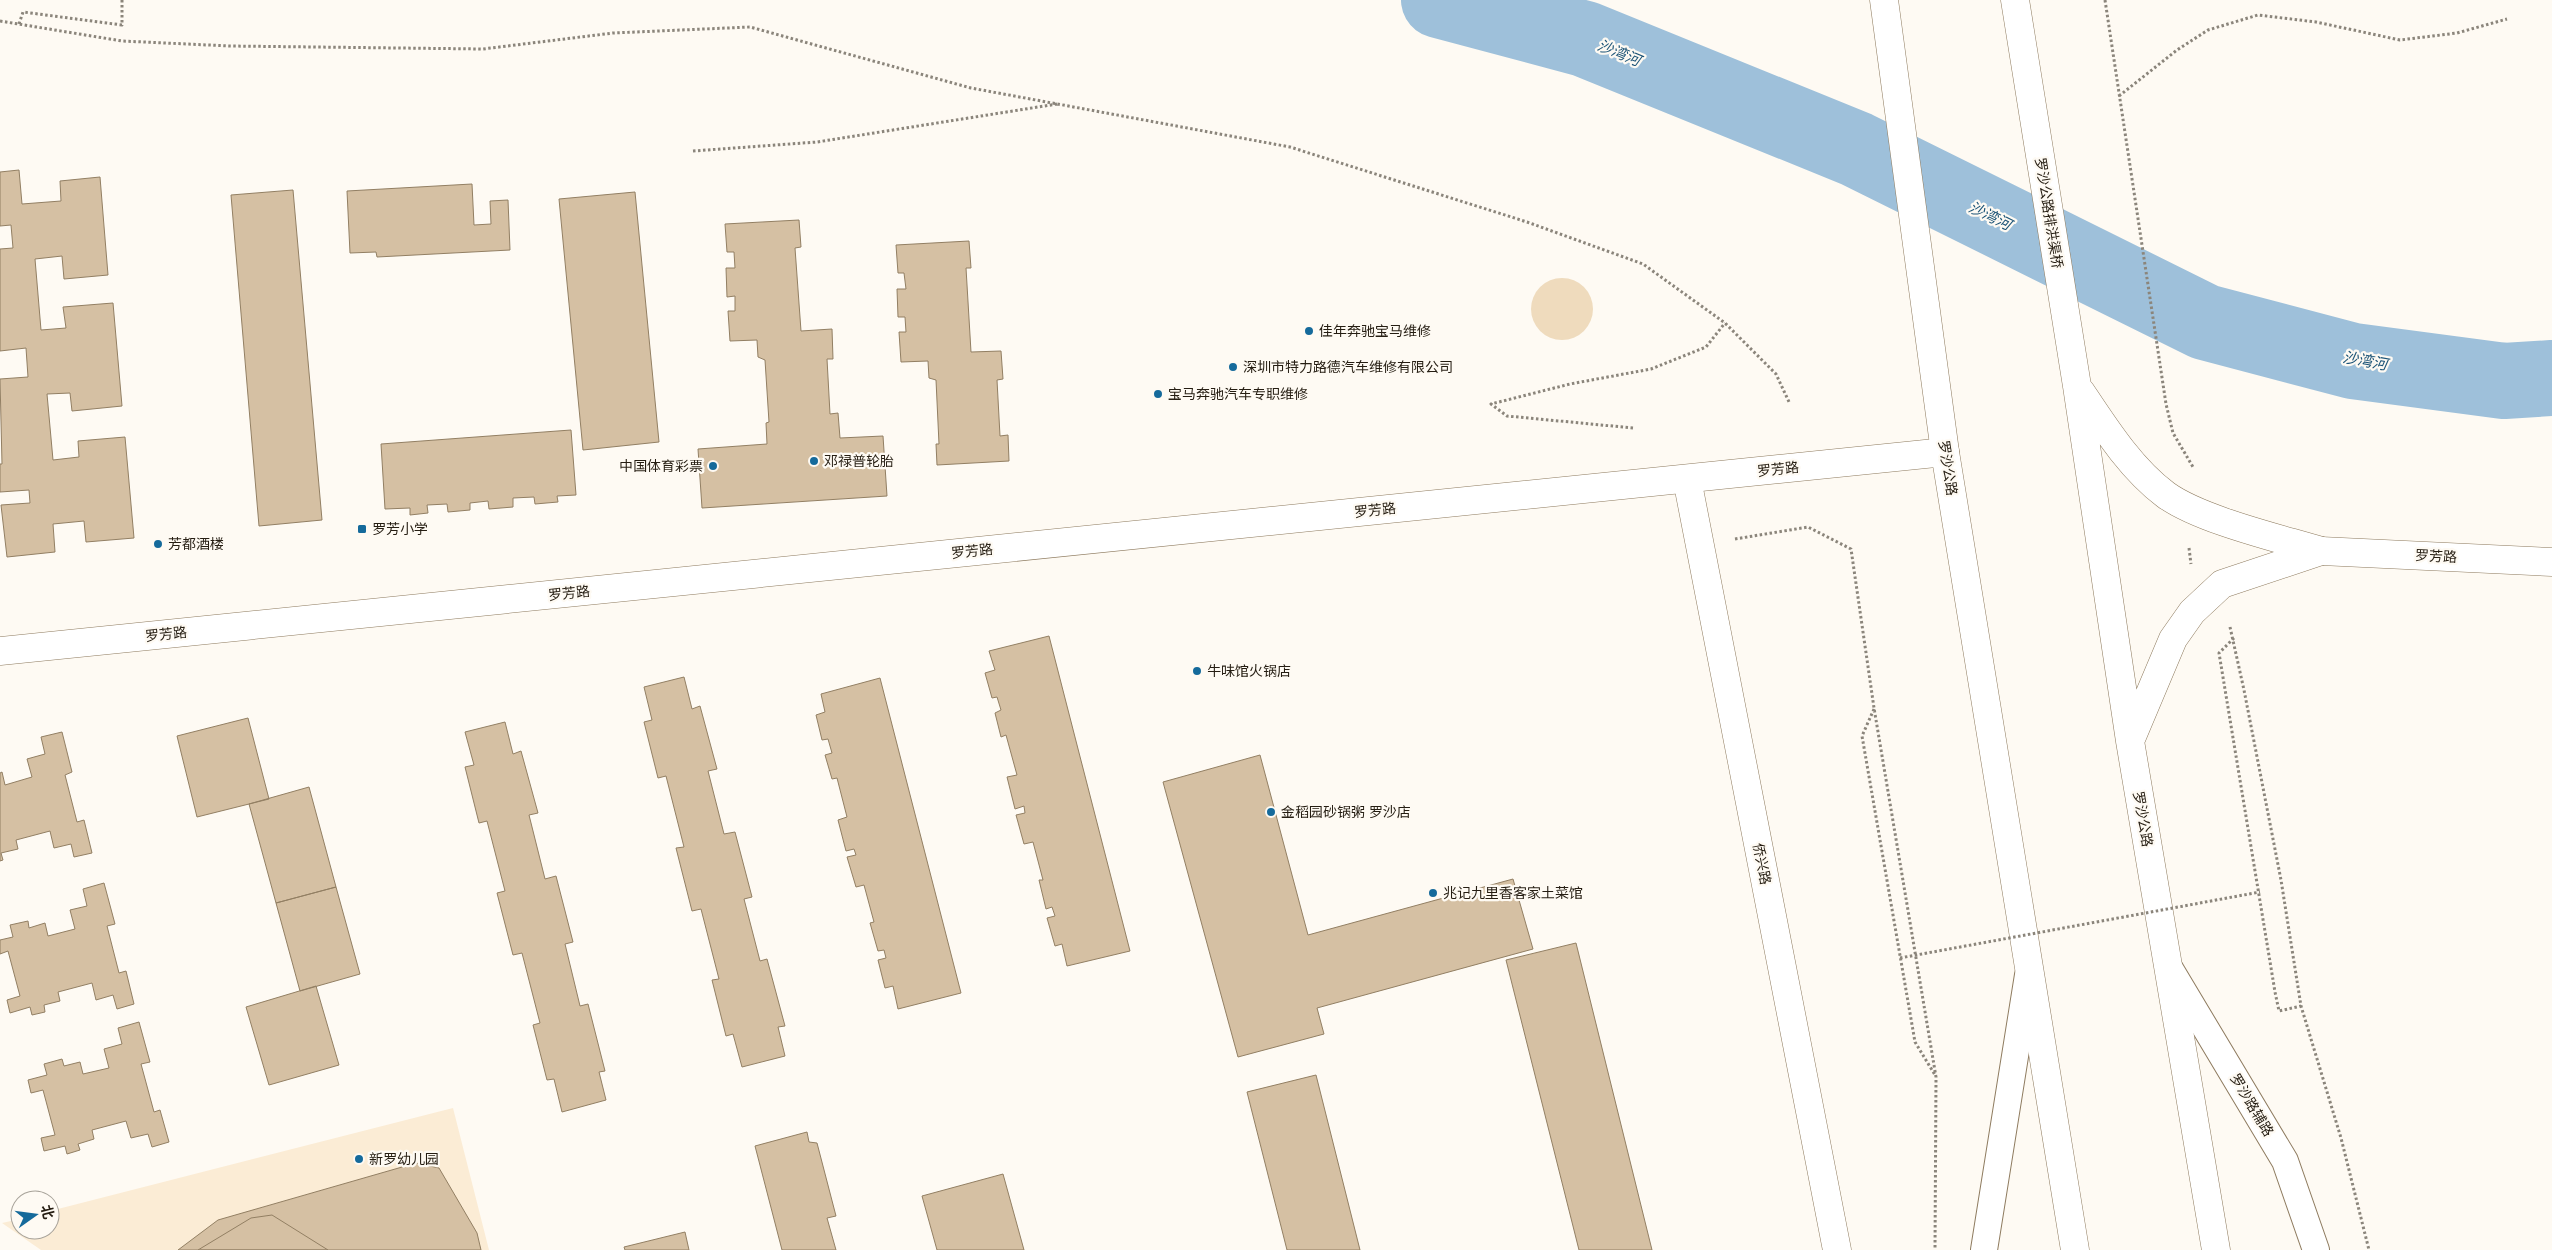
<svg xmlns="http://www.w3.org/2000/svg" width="2552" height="1250" viewBox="0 0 2552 1250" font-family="'PT Sans','Noto Sans SC',sans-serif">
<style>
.built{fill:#fbecd5}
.green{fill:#efdbbd}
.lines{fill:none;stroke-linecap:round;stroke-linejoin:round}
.river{stroke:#9ec0da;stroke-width:76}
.building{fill:#d5c0a3;stroke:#927f63}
.lane-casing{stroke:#8e7b5f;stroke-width:28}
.street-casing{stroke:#8e7b5f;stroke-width:29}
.secondary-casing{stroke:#8e7b5f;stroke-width:29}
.highway-casing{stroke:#8e7b5f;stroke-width:29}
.path{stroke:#8b857b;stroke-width:3;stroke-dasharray:2.5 2.5;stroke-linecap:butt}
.lane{stroke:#fff;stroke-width:26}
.street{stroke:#fff;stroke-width:28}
.secondary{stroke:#fff;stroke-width:28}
.highway{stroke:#fff;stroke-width:28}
.path-bridge{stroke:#8b857b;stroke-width:3;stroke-dasharray:2.5 2.5;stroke-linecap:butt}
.poi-dot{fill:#156a9b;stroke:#fefaf3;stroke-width:2}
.labels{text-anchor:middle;stroke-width:4.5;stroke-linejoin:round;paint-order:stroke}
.street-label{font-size:14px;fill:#251d12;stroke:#fefaf3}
.poi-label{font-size:14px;fill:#251d12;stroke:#fefaf3;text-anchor:start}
.water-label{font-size:15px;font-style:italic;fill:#1c5477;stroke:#fefaf3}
</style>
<rect width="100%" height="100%" fill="#fefaf3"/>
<!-- built -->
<path class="built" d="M453,1108L489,1250H41L2,1223L20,1219V1230H50V1211Z"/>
<!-- green -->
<path class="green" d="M1531 309a31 31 0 1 1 62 0a31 31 0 1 1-62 0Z"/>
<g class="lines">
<!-- river -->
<path class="river" d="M1439,0L1585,39L1856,149L2205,322L2353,361L2504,381L2552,378"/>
</g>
<!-- building -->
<path class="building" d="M19,170L22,204L61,201L60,181L100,177L108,275L64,279L62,256L35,259L41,330L66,328L63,307L113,303L122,406L72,411L70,393L47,394L53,460L79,457L78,441L125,437L134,538L86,542L84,521L53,524L55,552L7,557L1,505L30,503L29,490L0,492V464H2L0,379L28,377L26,348L0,351V249L13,248L11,225L0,226V172Z
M472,184L474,225L491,224L490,201L508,200L510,250L377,257L376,252L350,253L347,191Z
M293,190L322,520L259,526L231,195Z
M635,192L659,442L583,450L559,199Z
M799,220L801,247L795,248L801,331L832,329L833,359H827L830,414L838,413L840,438L883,436L887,496L702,508L698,449L767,444L766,423L769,422L765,360L758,357L757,340L730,341L728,311H735V296L727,297L726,268H735L734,252H727L725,224Z
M969,241L971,268H966L971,352L1001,351L1003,379L997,380L1000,436L1008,435L1009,461L937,465L936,444H939L936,380L929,378L928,361L901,362L899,332H906L905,317H898L897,289H906L904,273H898L896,245Z
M571,430L576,495L557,496L558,502L535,504L534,497L513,498V507L489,509L488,501L470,503V510L448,512L447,504L427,505L428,513L410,515V508L385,509L381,444Z
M1049,636L1130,951L1067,966L1062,944L1055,946L1047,918L1055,916L1052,907L1046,909L1039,880H1043L1033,842L1024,844L1016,815L1025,813L1024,806L1015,809L1007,777L1017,775L1006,735L1001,737L995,713L1001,710L997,697L992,698L985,673L995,670L989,651Z
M684,677L692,709L700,706L717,769L708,771L724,834L735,832L752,897L744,899L760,961L767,959L785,1026L778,1027L785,1056L742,1067L733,1034L726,1036L712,980L719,979L701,909L692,911L676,848L684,847L666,776L658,778L644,722L652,720L644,687Z
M880,678L961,993L898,1009L893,986L885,988L878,960L886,958L884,950L878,951L870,923L874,922L864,885L856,887L847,857L856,855L854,849L846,851L838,820L847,817L837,778L832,779L825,755L832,753L828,739L822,740L816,715L825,712L821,694Z
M248,718L269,799L197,817L177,736Z
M505,722L513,754L521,751L538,813L529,815L545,879L556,876L573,942L565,944L580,1006L588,1004L605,1071L599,1072L606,1100L562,1112L554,1079L547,1080L533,1025L540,1023L522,953L513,955L497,893L505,891L487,821L479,823L465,767L474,765L465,732Z
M62,732L72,772L65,775L77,822L84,820L92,853L74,857L71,844L54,848L50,831L16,840L18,849L1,853L3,860L0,861V773L2,772L5,785L32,777L27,759L45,754L41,737Z
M1260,755L1308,935L1513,879L1533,949L1317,1008L1324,1034L1238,1057L1163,782Z
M309,787L336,887L276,903L249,804Z
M104,883L115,924L107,926L119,973L126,971L134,1004L117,1009L113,995L96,1000L92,983L58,992L60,1001L44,1005L45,1012L32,1015L30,1007L10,1013L7,1000L20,996L8,951L0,954V940L13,937L10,925L28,921L29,928L45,923L48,936L75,929L70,910L87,906L83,889Z
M336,887L360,974L300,991L276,903Z
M1576,943L1652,1250H1579L1506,960Z
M316,986L339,1065L269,1085L246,1007Z
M139,1022L150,1062L141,1064L154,1112L160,1110L169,1142L152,1147L148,1134L131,1138L126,1121L92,1130L94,1139L78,1144L80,1150L67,1154L65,1146L44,1151L41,1138L55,1135L43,1090L31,1093L28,1080L47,1075L44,1064L62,1059L64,1066L80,1062L83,1074L109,1068L104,1049L122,1044L118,1028Z
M1316,1075L1360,1250H1287L1247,1092Z
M807,1132L809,1142L817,1143L836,1216L827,1218L836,1250H782L755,1146Z
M416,1163L439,1168L477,1233L481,1250H178L218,1220Z
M1003,1174L1024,1250H937L922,1196Z
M272,1215L328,1250H198L251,1218Z
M685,1232L689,1250H625L624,1247Z"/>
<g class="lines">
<defs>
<path id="lane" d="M2170,969L2285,1161L2316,1250
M1984,1250L2028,975"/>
<path id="street" d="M1687,479L1837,1250"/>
<path id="secondary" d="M2321,551L2552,562
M0,651L1945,452"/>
<path id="highway" d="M1884,0L1945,452L2075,1250
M2015,0L2077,386L2130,741L2216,1250
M2081,392C2105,428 2131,469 2166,495C2201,520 2278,538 2321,551
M2130,741L2173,639L2192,612L2222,584L2321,551"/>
</defs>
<!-- lane casing -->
<use href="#lane" class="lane-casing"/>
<!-- street casing -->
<use href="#street" class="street-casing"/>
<!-- secondary casing -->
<use href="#secondary" class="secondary-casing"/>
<!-- highway casing -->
<use href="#highway" class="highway-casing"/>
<!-- path -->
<path class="path" d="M2105,0L2166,404L2173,433L2193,467
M0,21L122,41L230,46L483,49L613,33L750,27L971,88L1290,147L1527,222L1643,264L1725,323L1776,374L1789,402
M19,24L23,12L122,25V0
M2119,96L2177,50L2208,30L2258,15L2316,22L2400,40L2457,33L2507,19
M693,151L817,142L1057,104
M1633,428L1507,416L1491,404L1570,384L1651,369L1706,347L1725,323
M1735,539L1808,527L1851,549L1874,708L1936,1077L1935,1250
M2189,548L2191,564
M2230,627L2244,690L2281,880L2301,1006L2341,1138L2369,1250
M2234,638L2219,653L2275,992L2279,1011L2301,1006
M1874,709L1862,736L1915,1042L1935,1075"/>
<!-- lane -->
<use href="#lane" class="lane"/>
<!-- street -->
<use href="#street" class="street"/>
<!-- secondary -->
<use href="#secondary" class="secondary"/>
<!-- highway -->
<use href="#highway" class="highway"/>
<!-- path-bridge -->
<path class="path-bridge" d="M1900,958L2260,892"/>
</g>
<!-- markers -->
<g class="poi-dot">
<circle cx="1309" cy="331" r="5"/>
<circle cx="1233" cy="367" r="5"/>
<circle cx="1158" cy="394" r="5"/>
<circle cx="814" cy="461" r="5"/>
<circle cx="713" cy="466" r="5"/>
<rect x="357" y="524" width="10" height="10" rx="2.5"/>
<circle cx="158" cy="544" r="5"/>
<circle cx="1197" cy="671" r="5"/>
<circle cx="1271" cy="812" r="5"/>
<circle cx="1433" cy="893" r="5"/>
<circle cx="359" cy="1159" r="5"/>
</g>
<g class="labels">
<!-- street labels -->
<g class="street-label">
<text transform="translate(2049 213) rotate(81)" y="5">罗沙公路排洪渠桥</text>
<text transform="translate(1948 468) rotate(81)" y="5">罗沙公路</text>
<text transform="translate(1778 469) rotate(-6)" y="5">罗芳路</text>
<text transform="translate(1375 510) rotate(-6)" y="5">罗芳路</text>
<text transform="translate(972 551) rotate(-6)" y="5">罗芳路</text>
<text transform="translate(2436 556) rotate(3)" y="5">罗芳路</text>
<text transform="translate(569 593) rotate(-6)" y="5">罗芳路</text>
<text transform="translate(166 634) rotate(-6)" y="5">罗芳路</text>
<text transform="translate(2143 819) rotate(80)" y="5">罗沙公路</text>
<text transform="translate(1762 864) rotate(79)" y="5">侨兴路</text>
<text transform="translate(2252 1105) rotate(59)" y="5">罗沙路辅路</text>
</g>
<!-- poi labels -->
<g class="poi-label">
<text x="1319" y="336">佳年奔驰宝马维修</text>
<text x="1243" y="372">深圳市特力路德汽车维修有限公司</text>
<text x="1168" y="399">宝马奔驰汽车专职维修</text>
<text x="824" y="466">邓禄普轮胎</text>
<text x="703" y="471" text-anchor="end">中国体育彩票</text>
<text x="372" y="534">罗芳小学</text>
<text x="168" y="549">芳都酒楼</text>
<text x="1207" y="676">牛味馆火锅店</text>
<text x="1281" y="817">金稻园砂锅粥 罗沙店</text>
<text x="1443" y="898">兆记九里香客家土菜馆</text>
<text x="369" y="1164">新罗幼儿园</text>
</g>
<!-- water labels -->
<g class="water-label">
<text transform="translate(1619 53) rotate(22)" y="5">沙湾河</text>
<text transform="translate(1990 216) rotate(26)" y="5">沙湾河</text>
<text transform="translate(2365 361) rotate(10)" y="5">沙湾河</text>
</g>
</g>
<!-- north arrow -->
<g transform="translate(35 1215) rotate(76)"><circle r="24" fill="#fefaf3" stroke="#a7a299"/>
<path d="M0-4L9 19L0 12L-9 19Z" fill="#156a9b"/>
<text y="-8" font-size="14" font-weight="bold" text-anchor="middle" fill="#251d12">北</text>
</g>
</svg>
